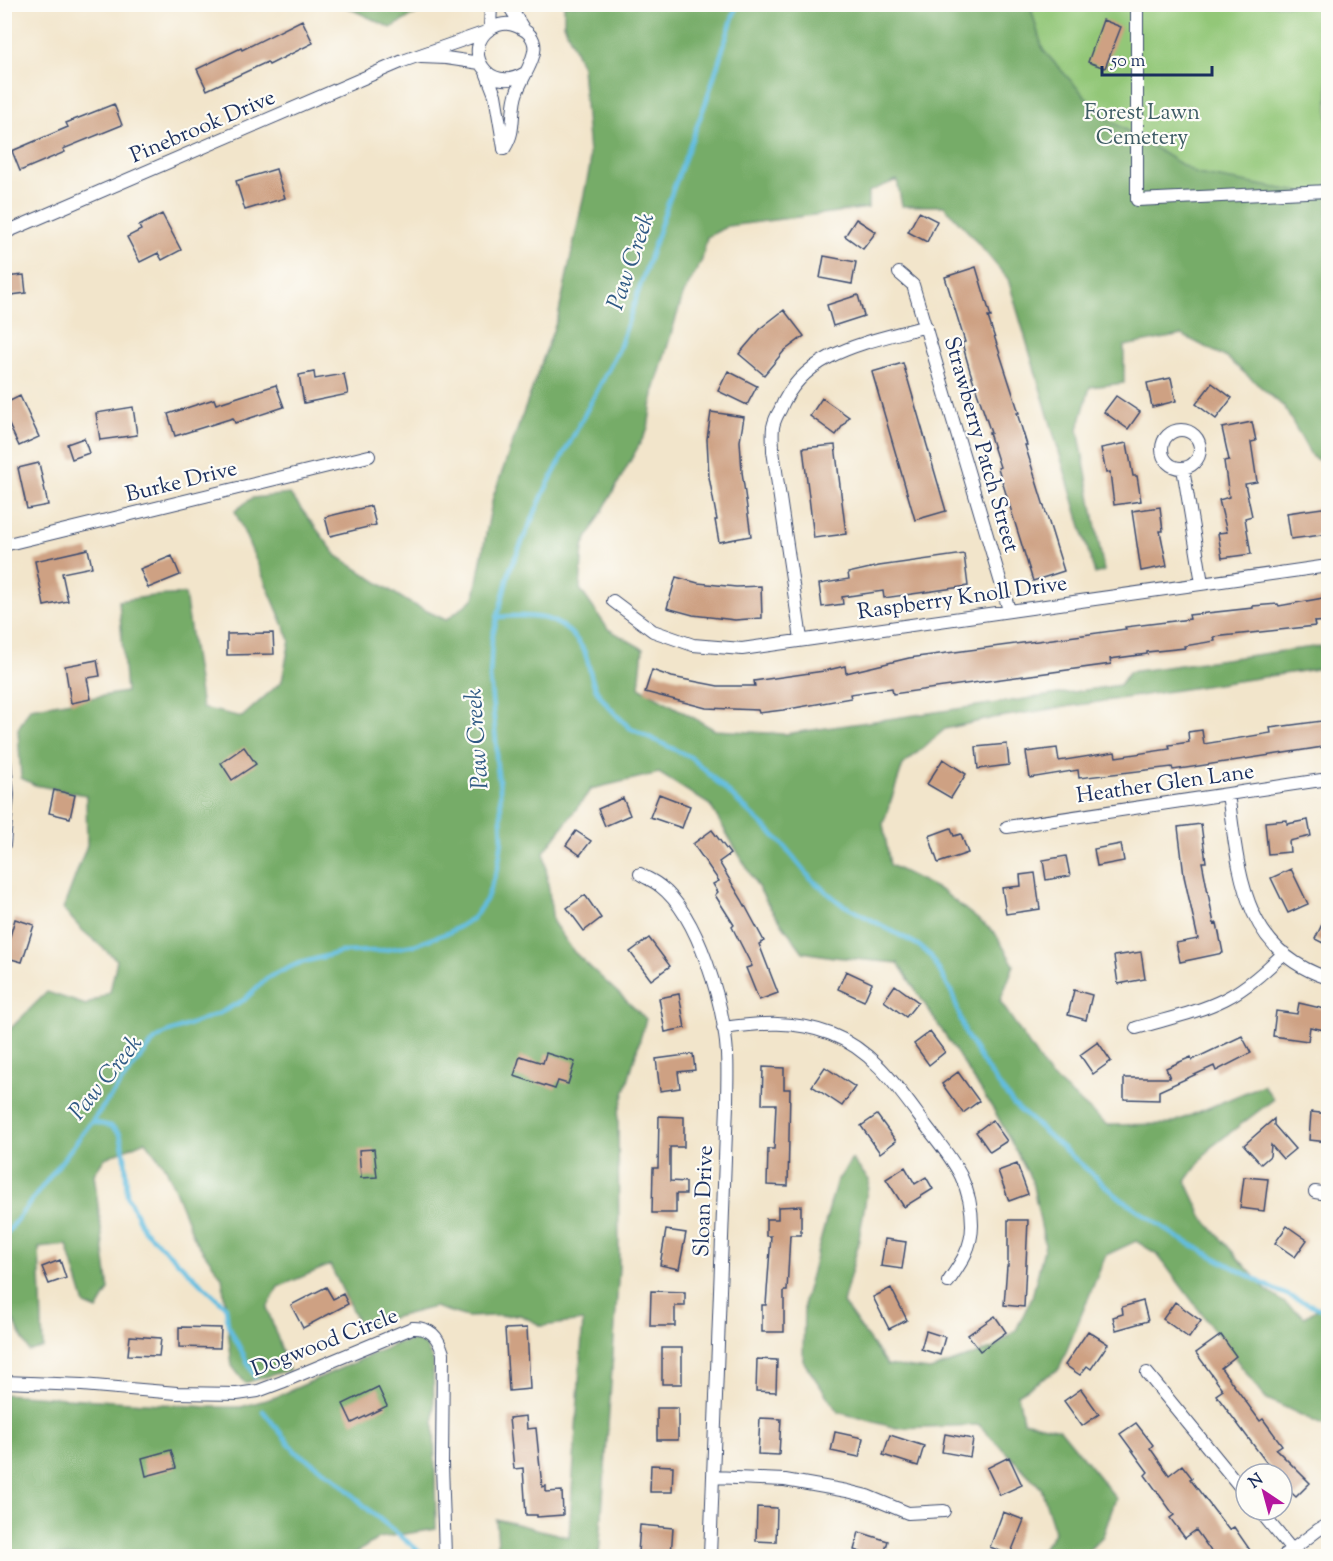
<svg xmlns="http://www.w3.org/2000/svg" width="1333" height="1561" viewBox="0 0 1333 1561" font-family="'Sorts Mill Goudy',serif">
<style>
.green{fill:#93c778;stroke:#577b6b;stroke-width:1.5}
.forest{fill:#76ac68;stroke:#486e63;stroke-width:1.5}
.lines{fill:none;stroke-linecap:round;stroke-linejoin:round}
.stream{stroke:#62bde0;stroke-width:4.5}
.building{fill:#cea183}
.minor-casing{stroke:#3b4a6e;stroke-width:14}
.minor{stroke:#fff;stroke-width:12}
.labels{text-anchor:middle;stroke-width:4.5;stroke-linejoin:round;paint-order:stroke}
.park-label{font-size:22px;fill:#3f5d66;stroke:#fdfcf7}
.street-label{font-size:22px;fill:#1b2f5e;stroke:#fdfcf7}
.water-label{font-size:24px;font-style:italic;fill:#305a85;stroke:#fdfcf7}
</style>
<rect width="100%" height="100%" fill="#fdfcf7"/>
<filter id="ink" filterUnits="userSpaceOnUse"><feTurbulence type="fractalNoise" baseFrequency=".0167" numOctaves="2"/><feDisplacementMap in="SourceGraphic" scale="12" xChannelSelector="R" yChannelSelector="G"/><feConvolveMatrix kernelMatrix="1 2 1 2 8 2 1 2 1" color-interpolation-filters="sRGB"/></filter>
<filter id="wash" filterUnits="userSpaceOnUse"><feTurbulence type="fractalNoise" baseFrequency=".008" numOctaves="4" result="noise"/><feDisplacementMap in="SourceGraphic" scale="24" xChannelSelector="R" yChannelSelector="G"/><feGaussianBlur stdDeviation="1.35" result="paint"/><feColorMatrix in="noise" values="0 0 0 0 0 0 0 0 0 0 0 0 0 0 0 0 0 1.4 0 .05"/><feComposite in="paint" operator="in"/></filter>
<g filter="url(#wash)">
<rect width="100%" height="100%" fill="#f2e5cb"/>
<!-- green -->
<path class="green" d="M922,5H1328V236L1126,245Z"/>
<!-- forest -->
<path class="forest" d="M342,5H425L424,9L391,28Z
M564,5H1030L1043,50L1103,116L1197,174L1328,197V465L1312,457L1284,407L1227,358L1182,335L1124,346V383L1090,387L1078,429L1104,571L1095,574L1008,279L971,235L944,206H902L897,180L868,192V208L728,226L707,237L702,260L683,295L653,394L648,429L583,546L580,589L608,629L643,649L639,687L715,730L785,734L1120,685L1129,672L1320,646L1323,668L993,718L945,729L903,765L883,824L890,865L942,891L995,933L1014,965L1000,1001L1049,1075L1107,1125L1170,1124L1263,1085L1274,1099L1210,1148L1186,1181L1203,1218L1266,1290L1305,1317L1328,1302V1425H1322L1265,1398L1157,1254L1136,1241L1106,1255L1059,1369L1018,1394L1023,1421L1060,1429L1116,1498L1103,1536L1083,1556H1037L1055,1532L1041,1488L979,1425L896,1428L838,1412L803,1361L804,1301L836,1183L852,1159L869,1180L858,1245L843,1303L887,1365L930,1370L994,1348L1016,1330L1032,1297L1045,1245L1032,1181L995,1112L898,963L833,957L803,952L771,909L710,805L659,773L591,789L544,852L553,922L574,952L646,1019L618,1115L619,1267L599,1556H499L496,1519L569,1537L583,1321L542,1326L520,1315L467,1317L434,1307L360,1326L330,1265L278,1287L267,1308L289,1370L245,1383L232,1366L222,1277L195,1240L166,1168L145,1141L105,1158L94,1174L109,1290L97,1310L85,1305L67,1245L39,1248L43,1348L29,1351L11,1316L5,1312L4,1035L47,992L86,1005L110,992L117,960L82,930L63,909L87,845L86,795L35,785L21,778L18,729L30,708L126,692L119,601L153,596L185,594L202,708L242,717L282,681L290,640L235,511L252,498L290,494L337,556L408,602L446,620L474,598L493,497L558,317L590,166L582,67L564,24Z
M416,1340L426,1346L433,1361L436,1529L379,1538L351,1556H5L4,1394L208,1407H241L276,1397L398,1343Z"/>
<g class="lines">
<!-- stream -->
<path class="stream" d="M497,617C533,614 562,614 583,649C590,661 589,677 596,689C604,703 618,717 630,728L692,758L781,842L811,879L840,903L918,945L931,956L952,993L966,1035L987,1069L1014,1105L1116,1195L1177,1237L1273,1289L1328,1312
M92,1122L111,1126L120,1134L125,1157L127,1195L143,1229L226,1307L228,1325L255,1377
M4,1237L134,1066L155,1040L164,1034L220,1013L244,1000L267,978L297,964L341,952L379,951L414,945L450,932L473,918L486,900L498,867L502,840L500,789L496,759L497,752L490,678L492,638L510,569L546,488L619,349L668,203L706,102L737,4
M263,1411L296,1452L334,1477L371,1512L425,1556"/>
</g>
<g id="blocks">
<!-- building -->
<path class="building" d="M302,20L313,43L269,65L267,62L207,90L197,69L241,48L242,50Z
M1103,20L1121,27L1105,68L1088,62Z
M114,104L122,125L63,149L65,152L20,171L12,151L68,127L66,123Z
M276,169L285,198L245,210L236,181Z
M919,212L937,221L927,242L908,232Z
M162,214L181,250L162,260L158,253L140,262L127,237L141,230L139,226Z
M856,219L876,232L863,249L845,236Z
M824,256L856,262L852,284L820,278Z
M976,267L991,317H988L1019,413H1017L1027,445H1025L1064,571L1033,581L998,468L1000,467L989,433H991L970,371L962,343L965,342L945,277Z
M24,275L26,293L4,296V277Z
M858,295L864,316L833,326L827,305Z
M784,310L804,336L784,351L764,375L739,354L762,327Z
M903,363L946,511L915,520L872,372Z
M728,371L757,386L747,405L718,391Z
M314,372L315,379L344,374L348,394L304,403L299,375Z
M1171,378L1176,401L1152,407L1147,383Z
M1212,383L1232,398L1216,419L1196,404Z
M276,385L284,407L235,423L233,418L175,436L168,414L214,399L216,404Z
M20,396L39,437L19,446L4,414V404Z
M1116,396L1140,412L1128,429L1104,412Z
M822,398L849,417L836,435L810,416Z
M133,407L137,435L100,440L96,413Z
M711,412L744,417L740,441L742,472L751,536L719,542L715,520H717L709,477L707,439Z
M1252,422L1256,441L1251,442L1257,482L1245,484L1252,516L1245,518L1251,554L1222,558L1218,533L1227,532L1219,500L1229,497L1224,461L1229,460L1222,428Z
M84,438L89,453L72,459L67,444Z
M1127,443L1133,476H1137L1141,501L1114,505L1110,472L1106,473L1101,448Z
M835,445L846,534L814,538L803,448Z
M39,463L48,505L27,509L18,468Z
M371,506L376,525L330,536L325,517Z
M1160,507L1163,531H1160L1167,566L1141,571L1132,511Z
M1329,507V534L1291,539L1287,513Z
M88,549L92,567L62,573L68,601L44,606L35,561Z
M964,554L968,586L884,598L883,591L842,597L843,604L822,607L819,584L849,579L848,573L879,566Z
M172,556L180,575L148,588L140,569Z
M676,577L698,583L736,587L761,586L762,618L735,620L693,615L667,608Z
M1329,597V621L1314,622L1315,626L1214,637L1215,641L1184,646L1185,648L1147,652V654L1110,659L1111,664L893,694L892,688L850,694L851,698L783,710L759,713L758,710L706,708L645,692L652,670L672,677L718,686H755L754,681L824,671L845,666L846,673L909,658L1083,635L1126,629L1125,627L1190,619L1189,615L1253,608V606L1278,604L1279,606Z
M273,633L274,654L227,655V634Z
M97,660L100,676L87,678L91,699L71,703L65,666Z
M1329,720V746L1173,770L1172,767L1079,778L1078,770L1030,778L1026,752L1057,748L1059,761L1115,752L1116,757L1170,749L1169,745L1189,742L1188,732L1202,730L1204,744L1271,733L1270,728Z
M1007,744L1009,765L978,769L976,747Z
M244,747L256,764L232,780L221,763Z
M943,759L966,774L951,798L927,784Z
M54,790L75,795L70,818L49,813Z
M659,794L690,806L682,828L650,817Z
M623,798L630,815L605,826L598,809Z
M1287,820V824L1308,820L1311,836L1289,841L1290,852L1268,854L1265,822Z
M1201,824L1206,862H1202L1214,924L1217,923L1223,953L1180,962L1176,943L1198,939L1184,876L1178,827Z
M951,828L954,836L961,834L968,853L938,863L929,836Z
M712,830L730,854L719,862L742,900L764,941L759,944L778,993L759,1000L746,968L752,966L732,927L734,925L715,895L718,892L713,884L719,881L693,844Z
M576,831L591,841L580,855L566,845Z
M1121,844L1124,861L1097,866L1094,849Z
M1066,856L1070,876L1046,880L1043,860Z
M1291,869L1308,904L1288,913L1271,878Z
M1035,873L1040,909L1006,914L1002,888L1021,886L1020,875Z
M585,895L601,918L584,931L567,908Z
M1329,910V946L1315,939Z
M15,919L34,925L22,962L4,957Z
M649,938L670,966L651,980L630,952Z
M1141,952L1145,979L1118,984L1114,956Z
M846,971L872,983L864,1001L838,989Z
M895,985L918,1002L906,1017L884,1001Z
M1074,990L1092,995L1086,1020L1068,1015Z
M679,994L685,1028L665,1032L659,998Z
M1299,1003L1329,1010V1031L1310,1027L1308,1041L1273,1036L1276,1011L1297,1014Z
M930,1032L945,1052L929,1065L914,1044Z
M1242,1036L1251,1053L1216,1071L1214,1066L1159,1091V1100L1124,1099V1078H1170L1166,1068L1191,1057L1192,1060Z
M1098,1042L1111,1061L1093,1074L1080,1055Z
M546,1053L575,1062L568,1084L558,1081L555,1089L514,1076L520,1056L543,1063Z
M693,1054L695,1070L678,1072L680,1088L660,1091L656,1059Z
M763,1067L784,1068V1089H790L788,1186L767,1185L768,1149H774L776,1104H762Z
M825,1067L855,1087L842,1106L812,1086Z
M958,1072L979,1101L963,1113L942,1084Z
M1311,1112L1329,1114V1142L1309,1140Z
M877,1115L896,1141L880,1153L861,1126Z
M659,1116L684,1117V1147H670V1181L686,1182V1194H676V1213H652L653,1168H658Z
M1274,1119V1125L1295,1149L1283,1159L1271,1145L1270,1156L1261,1164L1244,1145Z
M992,1120L1007,1141L990,1152L976,1132Z
M374,1149L377,1177L361,1178L359,1150Z
M1017,1164L1028,1194L1009,1201L998,1171Z
M905,1167L915,1184L926,1177L933,1189L904,1207L886,1179Z
M1244,1177L1268,1179L1264,1211L1240,1208Z
M801,1206V1235H790L787,1291H784V1332H762V1305H766L771,1236H766V1219H778V1207Z
M1008,1220H1028L1024,1307L1004,1305L1007,1266H1008Z
M1287,1226L1307,1240L1295,1257L1275,1243Z
M666,1230L686,1233L679,1269L660,1265Z
M885,1239L906,1242L902,1269L881,1266Z
M60,1260L66,1278L49,1284L42,1267Z
M326,1287L333,1299L343,1294L348,1304L303,1328L291,1305Z
M891,1288L907,1320L889,1329L873,1297Z
M651,1291L685,1292V1306H675V1326H650Z
M1143,1301L1148,1321L1116,1330L1113,1317L1123,1314L1122,1307Z
M1175,1302L1201,1321L1189,1338L1163,1319Z
M995,1316L1006,1332L980,1351L968,1335Z
M179,1327L221,1328L220,1348L179,1347Z
M527,1328L530,1389L509,1391L505,1329Z
M926,1331L945,1337L940,1355L921,1349Z
M1088,1331L1108,1344L1091,1369L1087,1366L1080,1375L1065,1365Z
M1221,1335L1236,1356L1221,1368L1260,1421L1263,1419L1282,1445L1276,1449L1310,1483L1296,1497L1282,1484V1474H1275L1216,1395L1223,1390L1196,1353Z
M130,1336L161,1338L159,1356L128,1355Z
M662,1348H682V1384H662Z
M757,1359L777,1360L776,1392L756,1391Z
M378,1387L387,1406L352,1423L343,1404Z
M1081,1389L1099,1414L1082,1426L1064,1401Z
M657,1408H678V1440H657Z
M526,1416L527,1429L536,1428L542,1487L546,1486V1492L562,1491L563,1515L537,1517V1515H526L523,1468L514,1469L509,1418Z
M760,1418L781,1419L779,1455L758,1454Z
M1136,1423L1153,1445L1150,1448L1169,1475L1182,1465L1192,1478L1190,1479L1229,1530L1234,1527L1250,1550L1241,1557H1215L1196,1530L1185,1538L1170,1518L1174,1515L1145,1475L1148,1472L1120,1434Z
M835,1432L863,1438L859,1457L831,1451Z
M945,1434L973,1439L970,1457L942,1452Z
M890,1435L924,1446L918,1466L883,1455Z
M171,1450L176,1468L146,1476L142,1458Z
M1009,1457L1022,1485L1000,1495L987,1468Z
M651,1465L673,1466L672,1492H650Z
M757,1507L777,1508L776,1542L756,1541Z
M1003,1512L1024,1520L1010,1555L990,1547Z
M640,1525L673,1528L671,1555L638,1553Z
M859,1532L888,1541L883,1557H875L854,1550Z"/>
</g>
</g>
<g filter="url(#ink)">
<use href="#blocks" fill-opacity="0" stroke="#3b4a6e" stroke-width="1.5"/>
<g class="lines">
<defs>
<path id="minor" d="M508,4L524,30
M1137,4V200L1328,191
M490,29L491,4
M421,57L446,58L480,63
M486,72L495,95L504,148
M504,149C507,144 510,138 511,133C514,119 512,105 517,92C524,71 553,40 516,26C508,22 498,24 490,29C461,49 488,96 525,73
M4,233L403,61L486,32
M899,273L913,285L1009,610
M1162 449a19 19 0 1 1 38 0a19 19 0 1 1-38 0Z
M1183,468L1202,583
M4,545L369,456
M613,601L653,631L693,645L742,649L1328,566
M801,639L773,451C773,443 772,435 773,427C774,422 777,415 780,410C804,350 871,342 926,326
M4,748L8,795L4,845
M1228,794C1239,870 1241,950 1328,978
M1007,827L1328,779
M640,874C646,878 654,881 660,886C699,916 724,1006 727,1054C728,1071 727,1088 727,1105L710,1556
M723,1028C760,1023 795,1020 831,1034C875,1051 900,1091 927,1127C939,1143 952,1158 961,1176C968,1191 972,1208 972,1225C972,1248 961,1263 948,1282
M1136,1028C1166,1019 1197,1013 1225,999C1247,988 1266,970 1284,953
M1315,1192L1328,1194
M1147,1373L1246,1494
M4,1382L82,1385L177,1393L237,1394L258,1391L282,1382L412,1328C431,1327 438,1337 443,1353L442,1464L445,1556
M713,1477L785,1480L847,1491L867,1496L908,1513L944,1511
M1259,1510L1292,1550
M1284,1556L1318,1530L1328,1524"/>
</defs>
<!-- minor casing -->
<use href="#minor" class="minor-casing"/>
<!-- minor -->
<use href="#minor" class="minor"/>
</g>
</g>
<g class="labels">
<!-- park labels -->
<g class="park-label">
<text x="1142" y="119">Forest Lawn<tspan x="1142" dy="25">Cemetery</tspan></text>
</g>
<!-- street labels -->
<g class="street-label">
<text transform="translate(202 125) rotate(-23)" y="8">Pinebrook Drive</text>
<text transform="translate(983 444) rotate(74)" y="8">Strawberry Patch Street</text>
<text transform="translate(181 480) rotate(-14)" y="8">Burke Drive</text>
<text transform="translate(962 596) rotate(-8)" y="8">Raspberry Knoll Drive</text>
<text transform="translate(1165 782) rotate(-8)" y="8">Heather Glen Lane</text>
<text transform="translate(702 1201) rotate(-88)" y="8">Sloan Drive</text>
<text transform="translate(324 1341) rotate(-21)" y="8">Dogwood Circle</text>
</g>
<!-- water labels -->
<g class="water-label">
<text transform="translate(630 261) rotate(-71)" y="8">Paw Creek</text>
<text transform="translate(476 739) rotate(-94)" y="8">Paw Creek</text>
<text transform="translate(105 1077) rotate(-51)" y="8">Paw Creek</text>
</g>
</g>
<!-- margin -->
<rect width="1333" height="1561" fill="none" stroke="#fdfcf7" stroke-width="24"/>
<!-- north arrow -->
<g transform="translate(1264 1492) rotate(324)"><circle r="28" fill="#fdfcf7" stroke="#a3aaba" stroke-width="1.5"/>
<path d="M0-4.5L10 22L0 15L-10 22Z" fill="#b5179e"/>
<text y="-9" font-size="16" font-weight="bold" text-anchor="middle" fill="#1b2f5e">N</text>
</g>
<!-- scale -->
<path d="M1102 66v9h110v-9" fill="none" stroke="#1b2f5e" stroke-width="3"/>
<text x="1111" y="66" font-size="18" fill="#1b2f5e" stroke="#fdfcf7" stroke-width="4.5" paint-order="stroke">50 m</text>
</svg>
